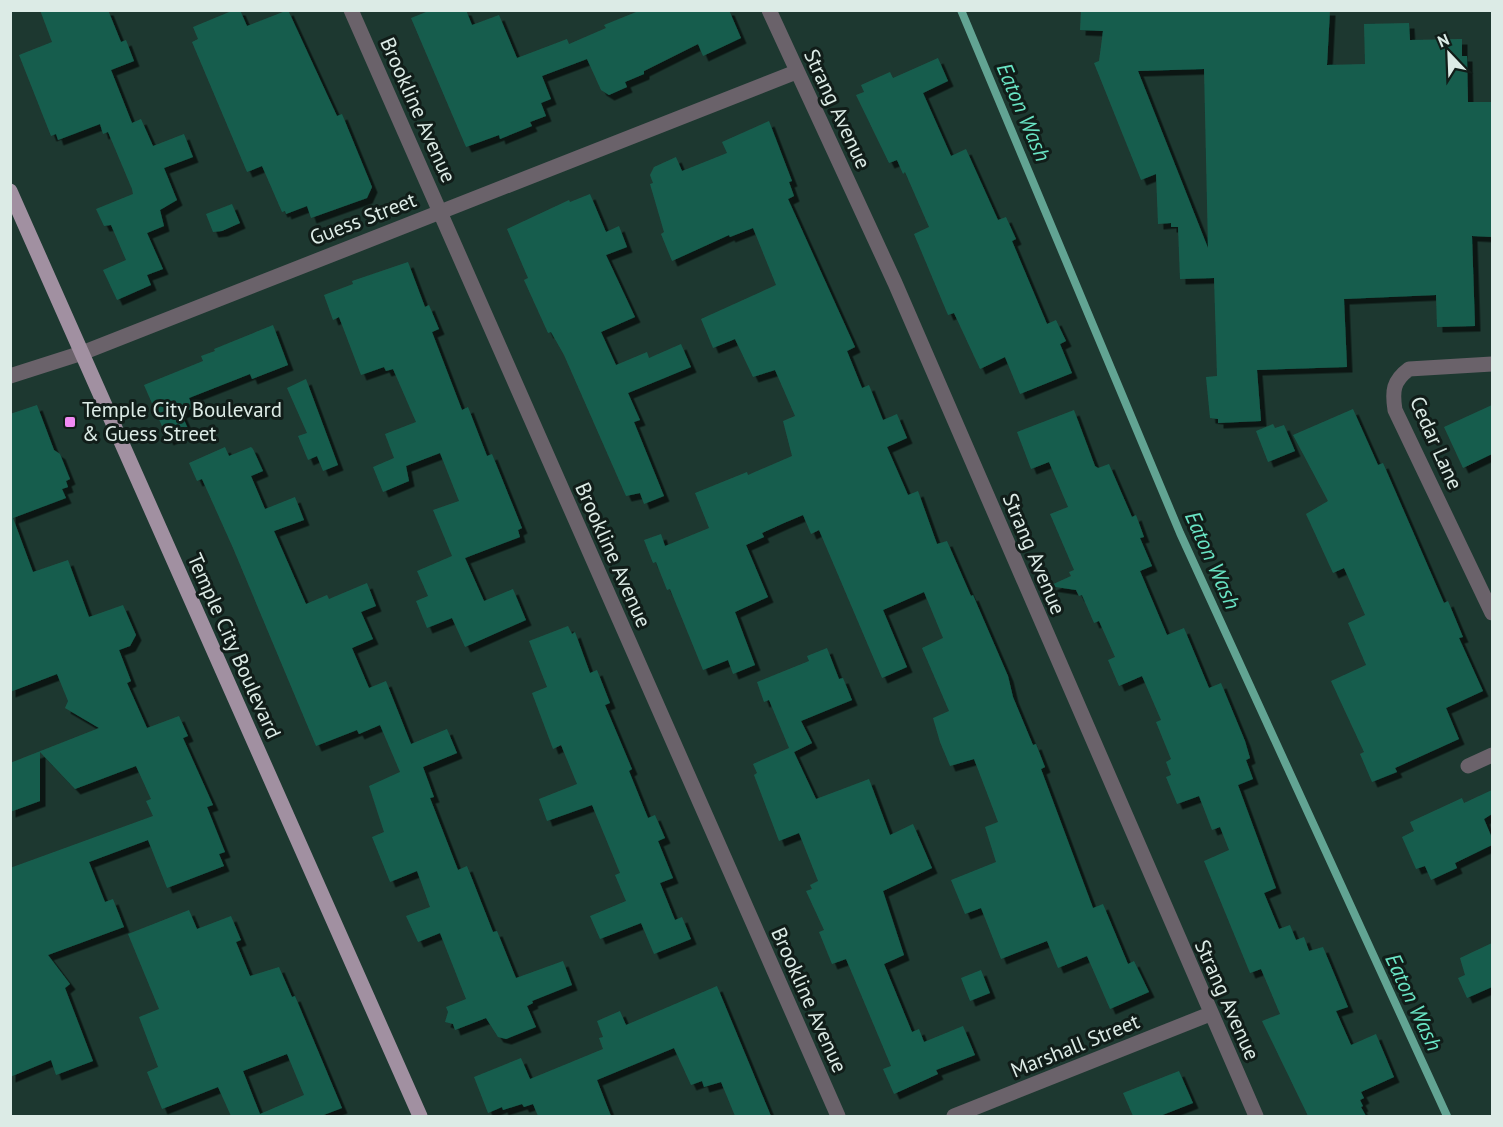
<svg xmlns="http://www.w3.org/2000/svg" width="1503" height="1127" viewBox="0 0 1503 1127" font-family="'PT Sans',sans-serif">
<style>
.lines{fill:none;stroke-linecap:round;stroke-linejoin:round}
.stream{stroke:#62a493;stroke-width:8}
.building{fill:#185d4d;fill-rule:evenodd;filter:url(#shadow)}
.minor{stroke:#6a626a;stroke-width:15}
.major{stroke:#a190a1;stroke-width:15}
.poi-dot{fill:#f18af4;stroke:#111d19;stroke-width:2}
.labels{text-anchor:middle;stroke-width:6;stroke-linejoin:round;paint-order:stroke}
.street-label{font-size:21px;fill:#dcebe6;stroke:#111d19}
.poi-label{font-size:21px;fill:#dcebe6;stroke:#111d19;text-anchor:start}
.water-label{font-size:22px;font-style:italic;fill:#69e4c4;stroke:#111d19}
</style>
<defs>
<filter id="shadow"><feDropShadow dx="5.5" dy="5.5" stdDeviation="0" flood-color="#0009"/></filter>
</defs>
<rect width="100%" height="100%" fill="#1d3830"/>
<g class="lines">
<!-- stream -->
<path class="stream" d="M961,10L1180,533L1447,1116"/>
</g>
<!-- building -->
<path class="building" d="M40,10H108L121,42L126,40L134,61L111,70L132,123L141,119L153,146L184,134L193,157L164,168L177,200L160,210L164,226L147,233L163,269L147,275L151,285L117,300L103,270L126,260L111,225L104,226L96,209L133,194L132,189L108,132L103,134L100,124L58,140L56,134L51,136L19,55L52,42Z
M234,10H240L247,26L288,10L337,116L342,114L372,187L367,198L311,218L307,206L286,214L285,211L282,212L262,166L247,172L192,42L198,39L193,27Z
M431,10H466L472,25L499,15L517,58L567,39L569,44L606,28L604,25L641,10H729L741,38L703,56L698,44L644,71V74L625,82L627,87L609,95L601,90L587,59L542,76L551,99L541,103L546,116L530,122L532,126L500,139L499,135L466,147L411,18Z
M1081,10H1330L1327,65L1365,64L1364,24L1409,23L1410,40L1462,39V56H1467L1468,102H1492V237L1472,236L1475,326L1437,327L1436,295L1344,299L1347,367L1257,370L1261,421L1218,423V419L1210,418L1206,377L1217,376L1214,278L1180,279L1178,227H1171V223L1158,224L1156,174L1141,180L1094,63L1099,61L1103,31L1080,30ZM1204,69L1208,248L1138,71Z
M938,58L948,81L923,93L951,156L966,149L998,220L1006,217L1016,239L1012,241L1047,324L1056,320L1066,341L1060,344L1072,373L1020,394L1005,357L980,369L954,313L948,315L914,234L929,227L905,172L903,174L897,160L889,163L856,95L864,92L861,85L890,72L893,78Z
M769,121L792,181L789,182L794,196L788,199L855,347L847,351L862,388L869,385L883,420L897,414L907,438L887,447L908,495L918,491L937,544L947,541L971,596L973,595L1008,676L1013,697L1033,745L1036,744L1045,767L1041,769L1093,908L1103,904L1128,964L1134,961L1149,992L1110,1009L1087,956L1058,968L1047,941L1001,959L981,908L965,914L951,880L996,862L985,827L998,822L974,759L950,766L940,742L933,718L949,711L922,648L943,638L924,592L883,610L907,667L882,678L819,530L811,534L803,515L784,523L762,533L764,537L746,545L768,597L735,612L755,665L733,674L728,660L703,670L670,589L667,590L656,562L653,563L644,540L661,534L665,546L709,528L695,493L747,472L748,475L792,456L783,421L795,416L775,370L753,377L735,339L713,348L701,319L776,285L753,228L730,237L729,235L672,261L661,234L664,232L650,184L653,183L650,175L654,167L676,157L682,171L727,153L722,142Z
M590,194L606,232L619,226L627,247L606,255L635,317L601,332L616,365L647,352L649,358L681,344L691,367L628,393L640,420L634,422L664,496L644,504L640,493L626,496L564,355L551,332L548,333L524,280L528,278L507,229L569,200L570,202Z
M232,204L240,223L222,231L213,232L206,214Z
M408,262L425,307L429,305L439,329L432,332L462,410L468,407L487,456L492,454L522,528L518,530L520,537L465,558L484,601L513,589L526,620L465,647L452,618L427,628L416,601L428,596L417,571L452,556L433,510L459,501L440,453L406,466L409,481L383,492L373,467L394,458L385,434L416,422L393,369L386,371L384,367L361,375L339,317L333,320L324,295L353,284L352,281Z
M273,325L288,365L252,379L250,374L189,398L193,408L181,413L189,431L168,440L144,385L203,361L201,356L215,351L214,349Z
M306,379L338,465L323,471L317,456L308,460L298,436L307,433L287,388Z
M37,405L54,450L60,454L70,479L66,481L68,487L62,489L66,498L13,518L33,572L68,560L89,617L123,605L136,635L130,646L119,650L131,681L127,683L147,728L179,716L188,736L183,738L213,805L207,807L225,852L219,854L224,866L167,888L148,840L89,862L105,902L113,899L124,927L48,955L70,984L65,988L93,1061L56,1075L51,1060L10,1077V868L153,816L146,801L151,799L136,766L75,789L40,752V801L10,812V763L99,728L65,708L68,701L57,674L10,692V414Z
M1492,405V454L1463,468L1444,427Z
M1353,409L1378,465L1383,463L1444,603L1448,601L1463,637L1459,638L1483,691L1446,708L1459,739L1395,768L1397,772L1372,782L1360,754L1364,752L1331,681L1366,665L1348,623L1365,615L1344,568L1333,573L1306,514L1328,501L1293,435Z
M1074,410L1095,466L1098,468L1109,464L1132,517L1136,515L1144,537L1140,538L1152,566L1140,571L1167,635L1184,628L1209,688L1221,683L1245,741L1250,758L1246,760L1253,779L1238,785L1276,888L1264,893L1279,929L1290,925L1296,940L1304,937L1309,951L1323,947L1348,1007L1336,1011L1351,1045L1376,1034L1394,1077L1361,1092L1364,1098L1360,1100L1363,1106L1361,1107L1366,1116H1308L1262,1021L1280,1014L1261,969L1250,973L1204,861L1229,850L1220,827L1212,830L1199,796L1177,804L1166,777L1171,775L1166,762L1171,759L1156,722L1161,720L1142,676L1119,686L1108,660L1115,657L1099,621L1094,623L1082,595L1079,596L1076,590L1049,586L1071,576L1069,572L1074,570L1050,514L1068,507L1049,462L1031,469L1017,432Z
M1273,424L1275,428L1284,425L1295,451L1268,462L1256,431Z
M225,447L229,456L251,447L253,449L263,471L251,476L265,509L295,497L304,520L274,531L306,604L327,595L329,599L367,583L376,606L361,612L373,639L352,648L369,688L386,681L411,744L447,729L457,753L423,767L434,797L430,798L458,870L467,866L493,932L497,931L516,978L563,961L572,985L532,1001L533,1003L527,1006L536,1027L506,1039L498,1037L486,1018L455,1030L453,1024L445,1022L448,1012L446,1007L466,999L440,933L418,942L406,916L430,907L417,871L390,882L372,837L384,832L369,786L400,772L380,725L359,734L357,730L316,746L233,548L202,479L197,481L189,463Z
M568,626L572,634L575,632L590,673L597,670L610,703L605,705L632,769L629,771L648,818L655,815L665,838L658,841L673,878L660,883L675,920L682,917L691,939L654,954L641,923L600,939L590,916L626,901L615,875L620,873L592,805L547,821L539,799L577,784L561,745L553,749L532,693L547,687L529,641Z
M827,648L839,679L843,678L852,700L801,721L812,743L794,752L816,799L869,779L890,835L913,824L932,868L883,891L904,955L884,964L912,1032L919,1029L924,1042L963,1026L975,1055L936,1070L938,1074L894,1094L883,1069L891,1066L846,959L832,964L819,932L824,930L806,891L812,889L810,885L818,881L799,833L779,841L754,775L757,773L753,764L789,748L769,700L764,702L757,682L809,661L807,656Z
M1492,790V814L1484,819L1492,838V845L1455,863L1457,868L1431,880L1425,866L1416,869L1402,837L1414,831L1410,822L1462,798L1464,803Z
M189,910L197,929L231,916L241,940L236,942L250,976L279,967L292,997L295,996L342,1108L321,1116H231L218,1087L162,1109L147,1072L158,1067L139,1017L159,1009L128,934ZM287,1054L304,1095L260,1114L243,1071Z
M1492,943V987L1467,998L1458,978L1465,975L1460,958Z
M981,970L990,993L970,1001L961,978Z
M717,986L771,1116H735L721,1082L704,1087L702,1081L691,1085L674,1048L597,1080L611,1116H538L533,1104L524,1107L522,1104L503,1110L502,1107L488,1113L474,1077L521,1058L530,1079L603,1049L599,1038L603,1037L597,1021L620,1011L626,1025Z
M1179,1071L1193,1103L1160,1116H1133L1123,1093Z"/>
<g class="lines">
<!-- minor -->
<path class="minor" d="M351,10L838,1116
M769,10L895,283L1256,1116
M1492,364L1409,369C1393,381 1392,391 1395,410L1492,613
M10,376L82,353L796,72
M1468,766L1492,755
M954,1116L1210,1014"/>
<!-- major -->
<path class="major" d="M10,191L420,1116"/>
</g>
<!-- markers -->
<rect class="poi-dot" x="64" y="416" width="12" height="12" rx="3"/>
<g class="labels">
<!-- street labels -->
<g class="street-label">
<text transform="translate(837 109) rotate(65)" y="7">Strang Avenue</text>
<text transform="translate(418 110) rotate(66)" y="7">Brookline Avenue</text>
<text transform="translate(363 219) rotate(-21)" y="7">Guess Street</text>
<text transform="translate(1436 443) rotate(66)" y="7">Cedar Lane</text>
<text transform="translate(1034 554) rotate(67)" y="7">Strang Avenue</text>
<text transform="translate(613 555) rotate(66)" y="7">Brookline Avenue</text>
<text transform="translate(234 646) rotate(66)" y="7">Temple City Boulevard</text>
<text transform="translate(809 1000) rotate(66)" y="7">Brookline Avenue</text>
<text transform="translate(1227 1000) rotate(66)" y="7">Strang Avenue</text>
<text transform="translate(1075 1046) rotate(-22)" y="7">Marshall Street</text>
</g>
<!-- poi labels -->
<g class="poi-label">
<text x="82" y="417">Temple City Boulevard<tspan x="82" dy="24">&amp; Guess Street</tspan></text>
</g>
<!-- water labels -->
<g class="water-label">
<text transform="translate(1024 112) rotate(67)" y="8">Eaton Wash</text>
<text transform="translate(1213 560) rotate(66)" y="8">Eaton Wash</text>
<text transform="translate(1414 1002) rotate(65)" y="8">Eaton Wash</text>
</g>
</g>
<!-- border -->
<rect width="1503" height="1127" fill="none" stroke="#dcebe6" stroke-width="24"/>
<!-- north arrow -->
<g transform="translate(1449 54) rotate(337)" stroke="#111d19" stroke-width="4.5" paint-order="stroke">
<path d="M0-4.5L10 22L0 15L-10 22Z" fill="#dcebe6"/>
<text y="-9" font-size="16" font-weight="bold" text-anchor="middle" fill="#dcebe6">N</text>
</g>
</svg>
